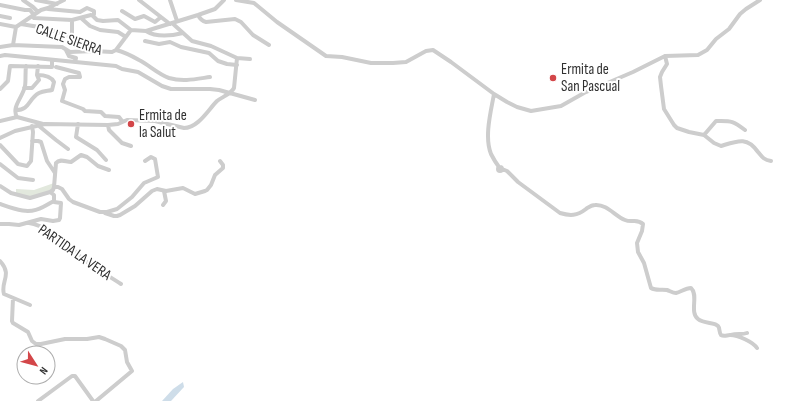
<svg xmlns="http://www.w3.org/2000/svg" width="798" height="401" viewBox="0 0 798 401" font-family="'Sofia Sans Condensed',sans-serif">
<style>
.green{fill:#e2e8dd}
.water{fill:#cedde9}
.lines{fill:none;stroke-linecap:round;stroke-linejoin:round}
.minor{stroke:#cdcdcd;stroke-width:4}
.poi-dot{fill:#d34649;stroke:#fff;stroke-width:1.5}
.labels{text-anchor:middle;stroke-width:4;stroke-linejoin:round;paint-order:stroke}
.street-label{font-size:15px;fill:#303030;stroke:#fff}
.poi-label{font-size:15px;fill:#303030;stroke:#fff;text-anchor:start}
</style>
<rect width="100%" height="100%" fill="#fff"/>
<!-- green -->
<path class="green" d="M54,183L53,190L30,198L16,194V189L34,190Z"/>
<!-- water -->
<path class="water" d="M183,382L184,387L171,401H162L173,389Z"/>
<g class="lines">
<!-- minor -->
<path class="minor" d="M23,0L33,7L38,12
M36,0L57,4
M139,0L170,24
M170,0L177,21
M236,0L254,3L277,22L326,56L342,57L371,63H393L406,62L426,51L433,50L451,62L494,94L507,102L517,107L531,111L561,106L584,93L633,72L665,56L698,55L707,50L716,39L729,29L740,14L746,9L760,0
M0,5L25,10H30L34,15
M48,9L80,12L87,8L94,11V14L93,16
M122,11L135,19L144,16L155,22L161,17
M198,15C200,19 202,21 206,22L235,19L241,22L253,35L269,45
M0,16L10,18
M32,16L34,18L72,20L91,15L93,16L97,20L103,21L118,20L131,30
M81,18L90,26L100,30L118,32L126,37
M72,20V37
M172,23L192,41L211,46L237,58L250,59
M0,24L16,27
M21,24L45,28L92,44L94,47V51
M16,27L41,10L48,8L64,0
M146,31C157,38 171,36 183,33
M145,41L159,44L170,42L181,47L209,53L218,61L227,64L237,65
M13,45L16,27
M0,47L13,45L62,47L70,52L94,51L112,52L116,50C124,52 132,56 139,60C149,65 158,74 169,78C183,82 196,79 210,77
M66,50L69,56L76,58L75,62
M116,50L131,30L146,31L198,15L215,9L224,0
M0,56L5,55L116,66L122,69L138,72L162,86L171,89H210L219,90L255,100
M665,56L667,64L662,72L660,77L661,86L664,109L674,125L677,128L689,132L704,135L714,143L721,146C737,141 747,136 758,152C762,157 764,160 771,161
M26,66C25,73 26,80 25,86C23,97 11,107 17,117L43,124
M56,67L79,73L80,77H69L65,79L63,84L65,90L62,101L83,109L85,111L101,112L105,116L119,117L122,121
M24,88H32L39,80L37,75L38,66
M0,89L8,81L10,66L52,67V60
M494,94C491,111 484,137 491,154C493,158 496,163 499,167
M16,110C30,110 28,99 39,93C43,91 48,91 52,90L54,82C51,76 43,75 37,75
M0,121L17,117
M78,124L76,137L97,150L106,160
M108,125L109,130L122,143L131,146
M39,126L56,140L68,149
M704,135L716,121C731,121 732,120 745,130
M0,138L15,131L45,124L108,125L118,124L127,120L155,121L184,128C198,128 208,110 217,101C222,97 231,94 234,88L237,58
M32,141H38L41,142L47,161L55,173
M0,145L18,164L27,166L31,161L33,132L32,126
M0,164L18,178L33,180
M498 169a2 2 0 1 1 4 0a2 2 0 1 1-4 0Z
M502,169L507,171L518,182L560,213C570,216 577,216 586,209C589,207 591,205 595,205C607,204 615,216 625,220C632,223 637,218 643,224L642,231L637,243L638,252L644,263L651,288C656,291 661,289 667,290C670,291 673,293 676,293C681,292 685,288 691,288C699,295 689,312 698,319C704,324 715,322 718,326C720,328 719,333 721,335C724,337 727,335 730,335C738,335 753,342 757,348
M0,186L11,193L30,198L50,192L53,190L54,187L56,163C60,158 66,162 71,162L81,155L87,157L98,166L109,170
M54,187H58L62,189L69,199L73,202L100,212H107L117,209L132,197L144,183L158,177L155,159L151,157L145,161
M0,204C14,209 29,215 43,207C47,205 50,203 54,201
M163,205L166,201L164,191
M105,213L114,216H117L120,215L135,206L152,191L157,189L166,191L183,188L195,194L205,191L207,190L211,185L215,175L223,168V165L220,161
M29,223C42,225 60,236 69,245C74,250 79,256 84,260C96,269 109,276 121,284
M0,224H9L19,225L41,219L53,221L59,220L60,218L61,203L54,202V195L50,192
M0,261C13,275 0,282 4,294L30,305
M13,298L12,321L13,323L28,332L32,341L36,344H41L65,339H87L99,337L105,339L121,346L125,350L127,362L132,371L96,401
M731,335C737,333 742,335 747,333
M38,401L72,376H75L93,401"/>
</g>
<!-- markers -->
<g class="poi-dot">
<circle cx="553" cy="78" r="4"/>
<circle cx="131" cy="124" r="4"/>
</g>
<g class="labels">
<!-- street labels -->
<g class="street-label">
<text transform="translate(69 39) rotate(19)" y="5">CALLE SIERRA</text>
<text transform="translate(75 252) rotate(35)" y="5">PARTIDA LA VERA</text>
</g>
<!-- poi labels -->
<g class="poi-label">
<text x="561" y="74">Ermita de<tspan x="561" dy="17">San Pascual</tspan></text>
<text x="139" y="120">Ermita de<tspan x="139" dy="17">la Salut</tspan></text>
</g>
</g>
<!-- north arrow -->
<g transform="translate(36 365) rotate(126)"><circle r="19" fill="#ffffff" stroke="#acacac"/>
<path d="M0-3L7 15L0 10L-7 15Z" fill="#d34649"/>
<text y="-6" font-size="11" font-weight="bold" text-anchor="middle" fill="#303030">N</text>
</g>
</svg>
